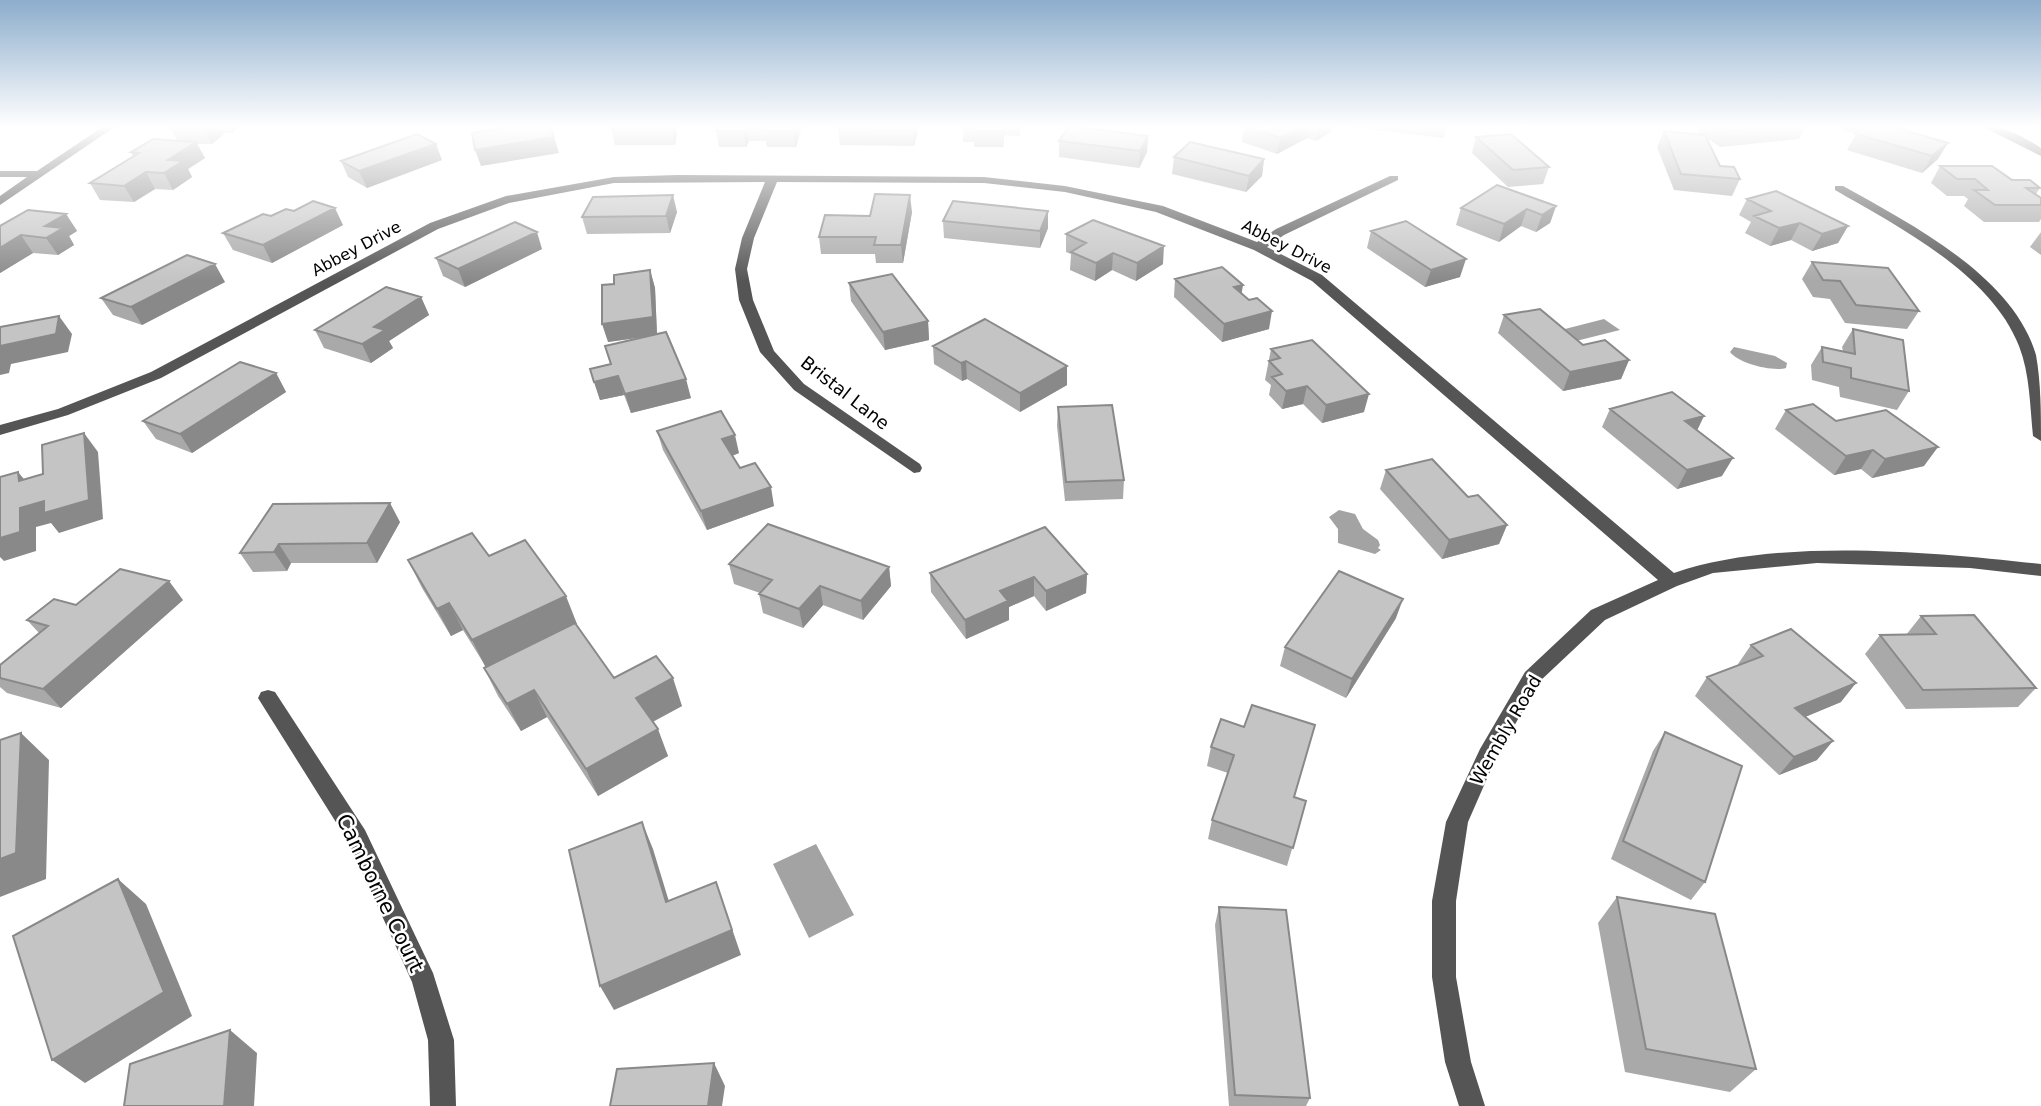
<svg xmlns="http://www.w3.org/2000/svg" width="2041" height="1106" viewBox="0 0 2041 1106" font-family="'DejaVu Sans',sans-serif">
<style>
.water{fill:#a3a3a3}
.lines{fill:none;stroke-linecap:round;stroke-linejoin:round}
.minor{fill:#555;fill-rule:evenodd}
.wall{fill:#a9a9a9}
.shaded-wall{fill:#898989}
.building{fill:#c4c4c4;stroke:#898989;stroke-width:2}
.labels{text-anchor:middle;stroke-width:5;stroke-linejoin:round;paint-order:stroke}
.far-street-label{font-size:16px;fill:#000;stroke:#fff}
.street-label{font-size:18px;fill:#000;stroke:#fff}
.near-street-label{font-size:21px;fill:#000;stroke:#fff}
</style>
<rect width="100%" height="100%" fill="#fff"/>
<!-- water -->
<path class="water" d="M1604,319L1620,330L1576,341L1561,330Z
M1734,347L1775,356L1787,363L1786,368C1772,372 1738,363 1730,352Z
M1339,510L1355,514L1363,529L1378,540L1380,545L1378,548L1381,550L1375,554L1338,543V529L1329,517Z
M816,844L854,915L809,938L773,864Z"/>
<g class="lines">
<!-- minor -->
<path class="minor" d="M104,126H116L0,205V196L27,177H0V171H37Z
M1981,126C2003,126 2023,136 2041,148V156Z
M677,175L984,177L1065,186L1163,206L1257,242L1276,229L1390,176H1398V180L1284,235L1267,247L1322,275L1674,573C1778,537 1932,552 2041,564V576L1970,568L1817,563L1713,573L1677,586L1605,620L1539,682L1496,758L1468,822L1456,901V977L1471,1062L1485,1106H1459L1445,1062L1432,977V901L1446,822L1480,749L1525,672L1591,610L1658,580L1312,281L1254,250L1156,212L1065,192L984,183L777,182L754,238L747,269L753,300L774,351L804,384L920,464L922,468L920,472L914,473L794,390L760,352L739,300L735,269L742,238L765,182L614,183L509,203L438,229L161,378L68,415L0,435V425L58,409L151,372L430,223L506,196L614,177Z
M1835,186H1843C1911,224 2013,276 2036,355C2041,383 2041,413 2041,441L2033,436C2030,407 2030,374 2019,346C1991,274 1899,227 1835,190Z
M268,690L275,692L365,830L433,973L454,1040L456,1106H430L428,1040L412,982L349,843L258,698L261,692Z"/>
</g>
<!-- wall -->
<path class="wall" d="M172,126H240L232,133H225L212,144H197L205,158L188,169L192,177L173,190L155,189L134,202L100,200L90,183L133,156L131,152L177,140L170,128Z
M676,126L677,134L675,145H615L611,129Z
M718,126H802L796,147H767L766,141H749L746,147H719L716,131Z
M917,126L918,131L914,146L840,145L838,129Z
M963,126H1021L1020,136L1004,135L1003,147H974V142H963Z
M1244,126H1332L1331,132L1316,141L1307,138L1277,154L1242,142Z
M1357,126H1447L1444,138L1356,128Z
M1701,126H1806L1799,139L1720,147L1707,138L1720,166L1740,179L1732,196L1674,190L1657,147L1664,131L1702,134L1698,132Z
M1843,126H1890L1938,159L1922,173L1847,150L1856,134L1841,130Z
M1148,136L1147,152L1139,168L1059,157V141Z
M1476,137L1549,167L1543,184L1508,187L1472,153Z
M1174,157L1264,159L1262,176L1246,192L1172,174Z
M442,160L367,188L348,177L341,161Z
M1940,166L2012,180L2040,188L2036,194L2041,198V219L2039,222H1984L1964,206L1968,199L1964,196H1947L1931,183Z
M1747,199L1848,226L1838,243L1812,251L1791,240L1770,246L1745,233L1751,222L1739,215Z
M1556,206L1550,223L1536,232L1521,226L1499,242L1456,225L1461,208Z
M677,212L670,233L587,234L582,217Z
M912,212L903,263H876L875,254H821L819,237L870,216Z
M66,214L77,231L69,236L74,245L58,255L33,253L0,273V226Z
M271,216L343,225L272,263L233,250L223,233Z
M943,221L1048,228L1040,248L944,238Z
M1371,231L1460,277L1425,287L1367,248Z
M2041,232V255L2030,247Z
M1066,234L1163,264L1136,281L1112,270L1095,281L1070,270L1071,254L1066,252Z
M542,249L465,287L443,276L436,258Z
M1812,262L1919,311L1907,329L1845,323L1830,299L1813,297L1802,279Z
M650,270L655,288L657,334L691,398L631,413L624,395L600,400L590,369L610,364L605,346L644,337L608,342L614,284Z
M1175,279L1241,294L1249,300L1269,329L1222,342L1174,297Z
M225,282L142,325L113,315L101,298Z
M849,283L928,321L929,340L885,350L851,301Z
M421,297L429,315L389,341L393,348L371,363L324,348L315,330Z
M1504,315L1583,345L1629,360L1621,379L1563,391L1498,333Z
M1853,329L1909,391L1897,410L1840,397L1839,387L1812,380L1811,365L1822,347L1843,351L1842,347Z
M933,346L1067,366V385L1020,412L967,379L962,381L934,364Z
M1271,349L1364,412L1322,423L1303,404L1282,409L1269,395L1271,385L1265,380Z
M276,373L286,392L192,453L156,439L143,421Z
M1058,407L1124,480L1123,499L1065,501L1057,426Z
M1610,409L1697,430L1722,476L1677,489L1602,427Z
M1786,410L1836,421L1924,466L1872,478L1861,469L1834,475L1775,429Z
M657,431L739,453L732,456L740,468L774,506L707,530L663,450Z
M1386,470L1507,525L1499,544L1442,559L1380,489Z
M273,504L400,522L377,563H291L287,571L253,572L240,553Z
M489,556L577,624H576L614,678L682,706L653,722L668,756L598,796L547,717L521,731L498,696L484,668L486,667L463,630L451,636L422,588L408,560Z
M729,564L889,567L891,586L863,620L823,605L803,628L763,613L759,594L760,593L734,584Z
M930,573L1087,574L1086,593L1046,611L1034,596L1009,607V620L966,639L931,592Z
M183,600L61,708L7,693L0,687V665L39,633L27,620L76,605Z
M1921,616L2036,688L2018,707L1906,709L1865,654L1880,635H1906Z
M1396,618L1346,698L1280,666L1285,647Z
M1751,645L1841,702L1805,717L1817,760L1779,775L1695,696L1707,677L1739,665L1738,664Z
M1221,719L1294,797L1306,801L1287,866L1208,839L1212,820L1228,773L1207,766L1211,747Z
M1665,732L1705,882L1691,900L1611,859L1653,751Z
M1617,897L1756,1069L1730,1092L1625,1072L1598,923Z
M1219,907L1310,1098L1306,1106H1229L1215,925Z"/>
<!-- shaded-wall -->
<path class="shaded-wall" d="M206,126H221L225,133L212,144L204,128Z
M229,126H240L232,133Z
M672,126H676L677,134L675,145L671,129Z
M745,126L749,141L746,147L743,131Z
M795,126H802L796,147L793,131Z
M914,126H917L918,131L914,146L913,130Z
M1003,126L1004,135L1003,147Z
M1302,126H1309L1307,138L1277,154L1280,138Z
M1319,126H1332L1331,132L1316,141Z
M1148,136L1147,152L1139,168L1140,151Z
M554,137L559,153L481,166L475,150Z
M196,142L205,158L188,169L192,177L173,190L164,173L168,160Z
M1948,143L1938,159L1922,173L1932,156Z
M436,144L442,160L367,188L359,171Z
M1264,159L1262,176L1246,192L1249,176Z
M146,172L155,189L134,202L124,186Z
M673,195L677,212L670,233L666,216Z
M910,195L912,212L903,263L901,245Z
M1556,206L1550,223L1536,232L1542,215Z
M335,208L343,225L272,263L263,245Z
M1527,209L1521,226L1499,242L1504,224Z
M1048,211V228L1040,248V231Z
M66,214L77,231L69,236L74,245L58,255L46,238L45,226Z
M1800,223L1791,240L1770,246L1779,228Z
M1848,226L1838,243L1812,251L1822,234Z
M537,232L542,249L465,287L458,269Z
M21,235L33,253L0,273V248Z
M1164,246L1163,264L1136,281L1137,263Z
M1113,253L1112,270L1095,281L1096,263Z
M1466,259L1460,277L1425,287L1431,270Z
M215,264L225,282L142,325L131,307Z
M650,270L655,288L657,335L608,342L602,324Z
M1243,285L1240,303L1234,287Z
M421,297L429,315L389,341L393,348L371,363L362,344L374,327Z
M1272,311L1269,329L1222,342L1224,324Z
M59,316L72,334L68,352L11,364L9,373L0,375V346Z
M928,321L929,340L885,350L883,332Z
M1629,360L1621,379L1563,391L1570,372Z
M966,361L967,379L962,381L961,363Z
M1067,366V385L1020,412V393Z
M276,373L286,392L192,453L180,434Z
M618,376L624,395L600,400L594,382Z
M686,379L691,398L631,413L625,394Z
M1307,386L1303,404L1282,409L1286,391Z
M1369,394L1364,412L1322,423L1326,405Z
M1704,416L1695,435L1685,421Z
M84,433L98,452L103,519L59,533L51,523L36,527V551L4,561L0,557V538L20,508Z
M735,435L739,453L726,458L722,439Z
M1938,447L1924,466L1872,478L1885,459Z
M1873,450L1861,469L1834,475L1846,456Z
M1733,458L1722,476L1677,489L1687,470Z
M18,472L34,491L19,481Z
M771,487L774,506L707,530L701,511Z
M390,503L400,522L377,563L367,543Z
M1507,525L1499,544L1442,559L1449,540Z
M279,544L291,563L287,571L274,552Z
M889,567L891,586L863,620L861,601Z
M1087,574L1086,593L1046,611V591Z
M1034,577V596L1009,607V620L966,639L965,620L1000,591Z
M169,581L183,600L61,708L43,689Z
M820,586L823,605L803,628L799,609Z
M566,596L577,624L486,668L472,640Z
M1403,599L1396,618L1346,698L1352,679Z
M449,603L463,630L451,636L437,609Z
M673,678L682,706L646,725L636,698Z
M1856,683L1841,702L1781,727L1795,708Z
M534,690L547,717L521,731L507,704Z
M658,729L668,756L598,796L586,769Z
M21,733L49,760L46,879L0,897V859Z
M1833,741L1817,760L1779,775L1794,757Z
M642,822L653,849L677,928L666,902Z
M118,879L146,904L192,1016L85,1083L52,1060Z
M716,882L741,955L614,1010L600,986Z
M230,1030L257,1053L254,1106H224Z
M714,1063L725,1086L722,1106H708Z"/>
<!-- building -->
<path class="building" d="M172,126H206L204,128H170Z
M519,126H550L554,137L475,150L472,133Z
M612,126H672L671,129H611Z
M718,126H745L743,131H716Z
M767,126H795L793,131H764Z
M839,126H914L913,130L838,129Z
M963,126H1003V131H974V126Z
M1069,126L1148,136L1140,151L1059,141Z
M1245,126H1302L1280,138Z
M1720,126H1779L1727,131Z
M1866,126H1890L1948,143L1932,156L1856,134Z
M1664,131L1705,135L1720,166L1734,167L1740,179L1681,174Z
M417,134L436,144L359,171L341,161Z
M1511,134L1549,167L1513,170L1476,137Z
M153,139L196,142L168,160L183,161L164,173L146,172L124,186L90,183L139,153L131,152Z
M1190,142L1264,159L1249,176L1174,157Z
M1940,166H1992L2012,180H2030L2040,188H2026L2041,198V205H1995L1974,190H1988L1975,179H1957Z
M1497,185L1556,206L1542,215L1527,209L1504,224L1461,208Z
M1776,191L1848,226L1822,234L1800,223L1779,228L1754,216L1771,211L1747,199Z
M875,194L910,195L901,245H874L876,237H819L825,215L870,216Z
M673,195L666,216L582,217L593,197Z
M313,201L335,208L263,245L223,233L263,214L271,216L286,209L294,211Z
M953,201L1048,211L1040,231L943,221Z
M28,210L66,214L45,226L63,228L46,238L21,235L0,248V226Z
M1093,220L1164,246L1137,263L1113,253L1096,263L1071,252L1086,243L1066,234Z
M1406,221L1466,259L1431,270L1371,231Z
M515,222L537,232L458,269L436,258Z
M187,255L215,264L131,307L101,298Z
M1812,262L1888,268L1919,311L1856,305L1840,281L1823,280Z
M1222,267L1243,285L1234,287L1249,300L1257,298L1272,311L1224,324L1175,279Z
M650,270L653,317L602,324V285L614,284V275Z
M892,274L928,321L883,332L849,283Z
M386,287L421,297L374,327L385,330L362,344L315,330Z
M1540,309L1583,345L1605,340L1629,360L1570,372L1504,315Z
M59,316L56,334L0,346V327Z
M985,319L1067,366L1020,393L966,361L961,363L933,346Z
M1853,329L1903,340L1909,391L1851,378V368L1823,362L1822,347L1855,354Z
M666,332L686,379L625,394L618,376L594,382L590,369L611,364L605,346Z
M1312,340L1369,394L1326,405L1307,386L1286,391L1272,377L1282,374L1269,361L1280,358L1271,349Z
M240,362L276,373L180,434L143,421Z
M1672,392L1704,416L1685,421L1733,458L1687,470L1610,409Z
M1813,404L1836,421L1886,410L1938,447L1885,459L1873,450L1846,456L1786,410Z
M1112,405L1124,480L1066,482L1058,407Z
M721,411L735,435L722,439L740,468L755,463L771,487L701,511L657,431Z
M84,433L89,500L44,513V501L20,508V532L0,538V477L18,472L19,481L43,474L42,445Z
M1432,459L1468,497L1478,495L1507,525L1449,540L1386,470Z
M390,503L367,543L279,544L274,552L240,553L273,504Z
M768,524L889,567L861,601L820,586L799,609L759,594L772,580L729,564Z
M1045,527L1087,574L1046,591L1034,577L1000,591L1008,601L965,620L930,573Z
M472,533L489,556L525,540L566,596L472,640L449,603L437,609L408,560Z
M120,569L169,581L43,689L0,678V665L48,626L27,620L54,599L76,605Z
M1339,571L1403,599L1352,679L1285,647Z
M1974,615L2036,688L1923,690L1880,635L1936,634L1921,616Z
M575,623L614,678L656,656L673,678L636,698L658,729L586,769L534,690L507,704L484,668Z
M1791,629L1856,683L1795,708L1833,741L1794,757L1707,677L1763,656L1751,645Z
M1252,705L1315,725L1294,797L1306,801L1293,848L1212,820L1234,755L1211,747L1221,719L1244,727Z
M1665,732L1742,766L1705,882L1623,841Z
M21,733L16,853L0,859V740Z
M642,822L666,902L716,882L732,930L600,986L569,850Z
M118,879L164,992L52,1060L13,936Z
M1617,897L1715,914L1756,1069L1646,1049Z
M1219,907L1286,910L1310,1098L1235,1095Z
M230,1030L224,1106H124L130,1064Z
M714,1063L708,1106H610L617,1069Z"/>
<!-- sky -->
<linearGradient id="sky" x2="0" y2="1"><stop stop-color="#8cadcc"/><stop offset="0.45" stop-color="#fff"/><stop offset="1" stop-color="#fff" stop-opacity="0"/></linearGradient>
<rect width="2041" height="281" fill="url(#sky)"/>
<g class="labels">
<!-- far-street labels -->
<g class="far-street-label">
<text transform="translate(1287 246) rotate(27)" y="6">Abbey Drive</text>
<text transform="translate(356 248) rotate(-28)" y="6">Abbey Drive</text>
</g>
<!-- street labels -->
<g class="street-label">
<text transform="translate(845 393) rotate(38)" y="6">Bristal Lane</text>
<text transform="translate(1506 730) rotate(-60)" y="6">Wembly Road</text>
</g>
<!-- near-street labels -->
<g class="near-street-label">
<text transform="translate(380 893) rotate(64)" y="7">Camborne Court</text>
</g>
</g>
</svg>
